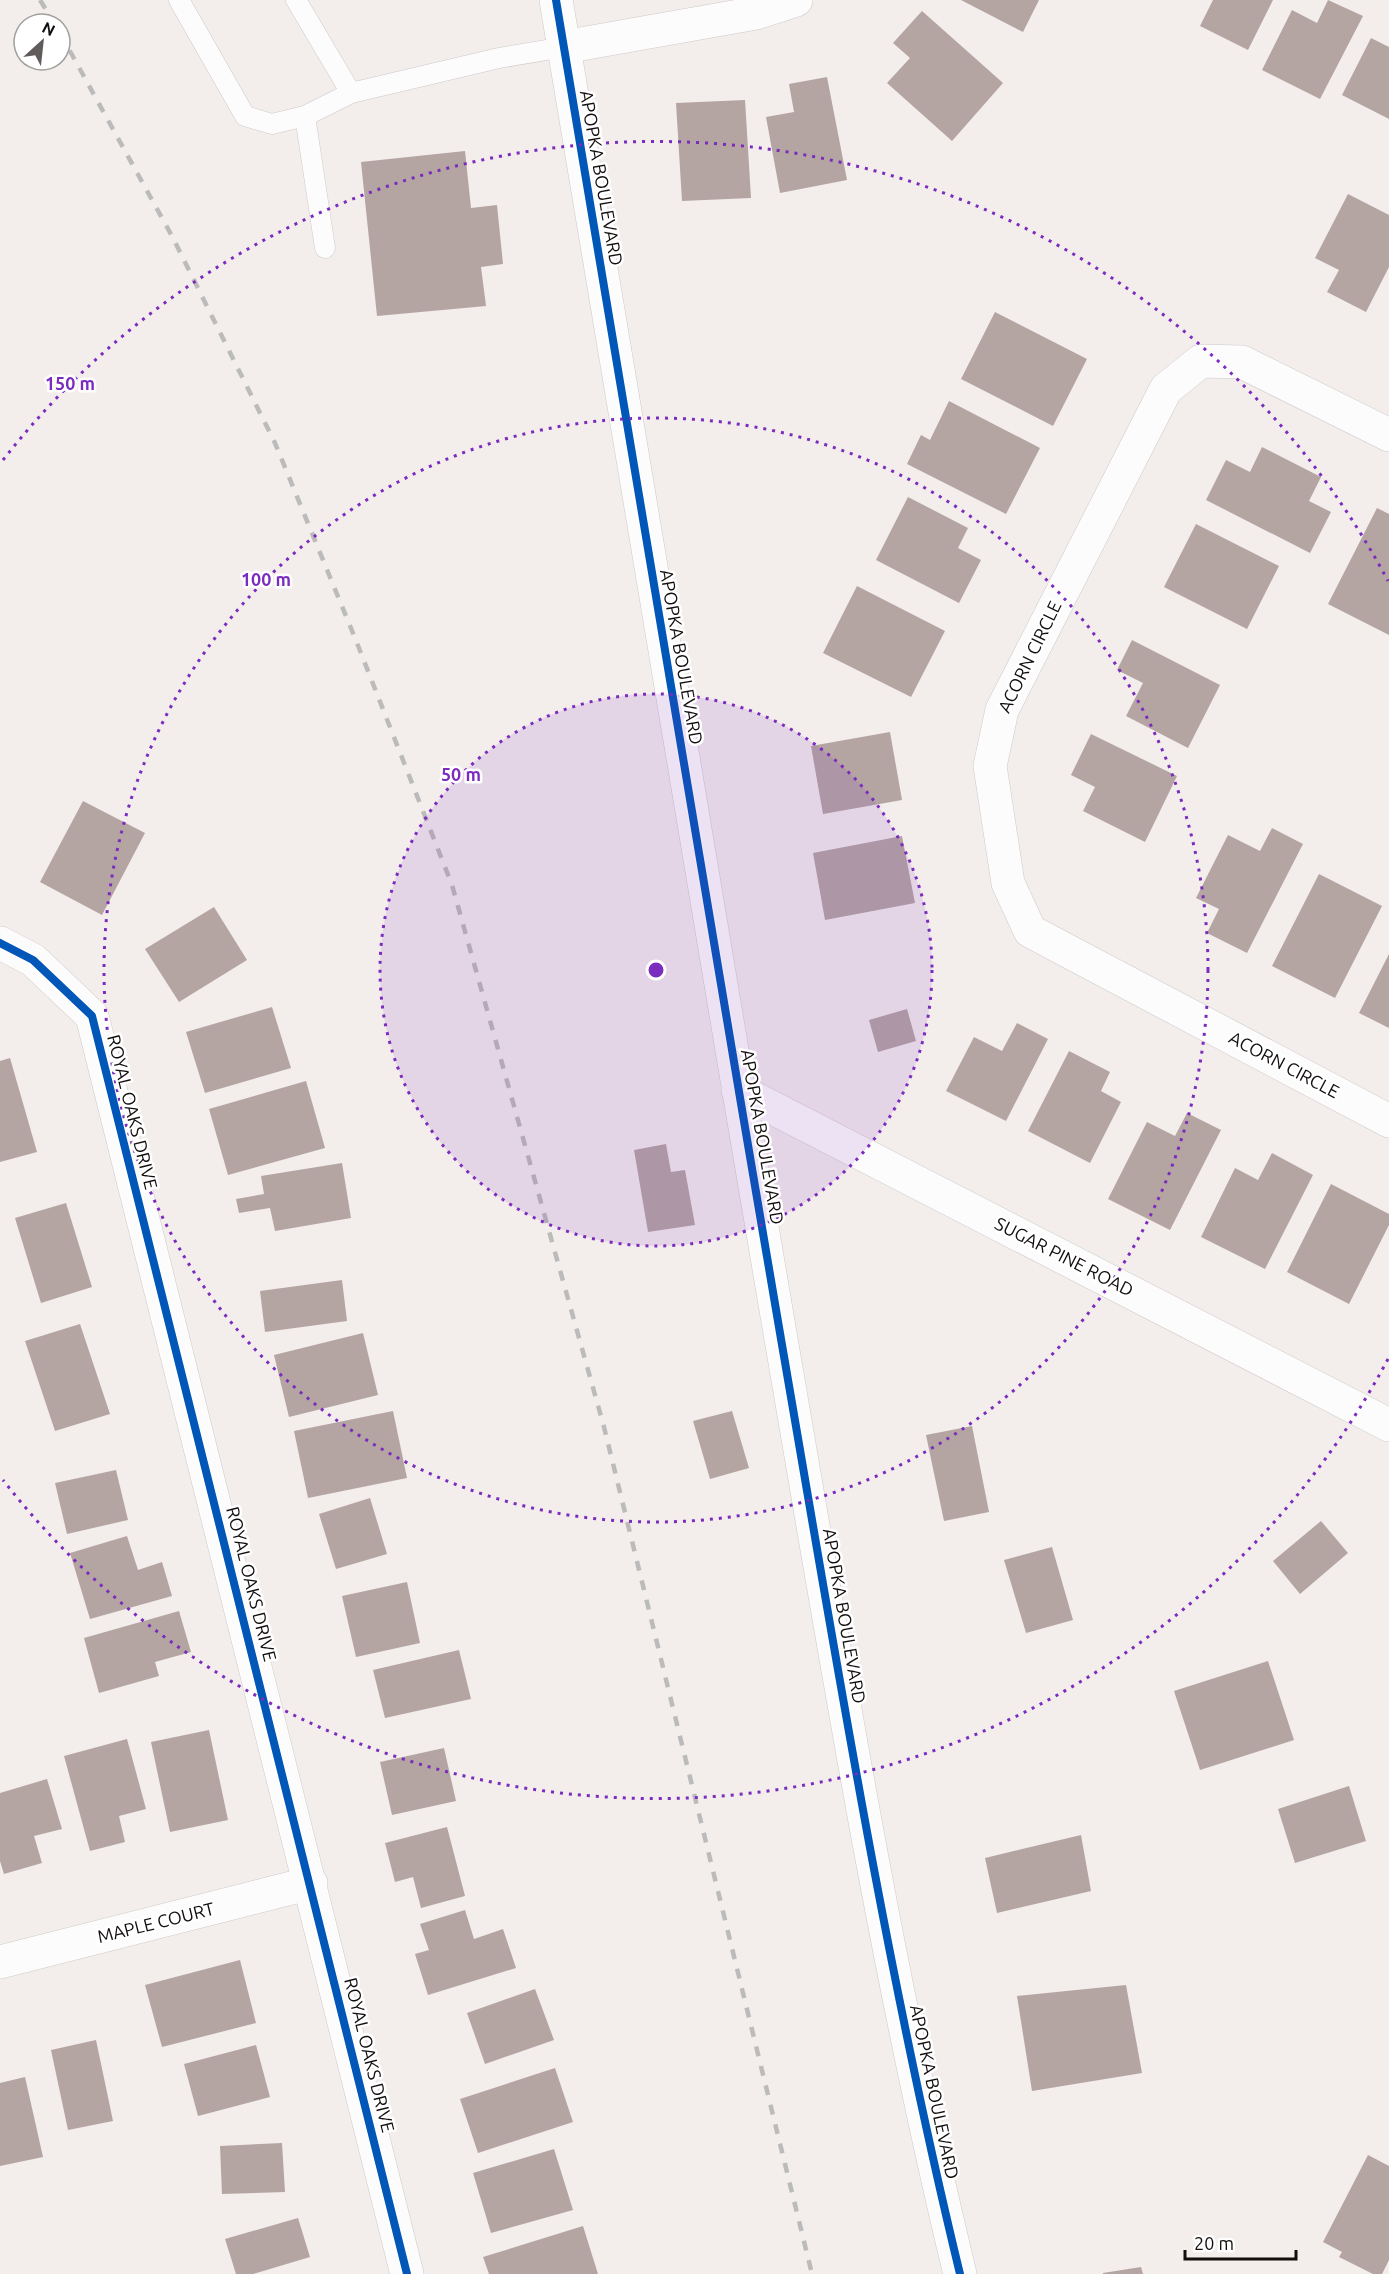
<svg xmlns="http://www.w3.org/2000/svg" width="1389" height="2274" viewBox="0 0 1389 2274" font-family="Ubuntu,sans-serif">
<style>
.building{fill:#b4a5a2}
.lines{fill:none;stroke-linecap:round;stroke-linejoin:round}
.service-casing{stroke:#cecac9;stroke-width:21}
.minor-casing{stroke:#cecac9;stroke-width:34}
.tertiary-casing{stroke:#cecac9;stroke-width:34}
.service{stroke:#fdfcfc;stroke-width:20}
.minor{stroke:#fdfcfc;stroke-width:33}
.tertiary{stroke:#fdfcfc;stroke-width:33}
.rail{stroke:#bcbbbb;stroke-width:4.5;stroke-dasharray:10 10;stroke-linecap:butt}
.cycleway-casing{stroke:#fff;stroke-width:11}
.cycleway{stroke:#0057b8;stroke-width:8}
.ring{fill:none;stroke:#7b2cbf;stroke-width:3;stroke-dasharray:3 6}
.labels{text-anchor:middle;stroke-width:5;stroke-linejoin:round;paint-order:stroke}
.street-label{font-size:18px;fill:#110e0d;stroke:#fff}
.centre{fill:#7b2cbf;stroke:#fff;stroke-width:3}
.ring-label{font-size:18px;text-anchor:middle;font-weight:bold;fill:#7b2cbf;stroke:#fff;stroke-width:5;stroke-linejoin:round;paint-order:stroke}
</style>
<rect width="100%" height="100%" fill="#f3edec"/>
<!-- building -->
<path class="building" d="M961,0H1039L1023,32Z
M1213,0H1273L1248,50L1200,26Z
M1328,0L1363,16L1320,99L1262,70L1292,10L1317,23Z
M922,11L1003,83L952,141L887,83L910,58L893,43Z
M1371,38L1389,47V119L1342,95Z
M827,77L847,180L780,193L766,117L794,112L789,84Z
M745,100L751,198L682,201L676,103Z
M465,151L471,208L497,205L503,264L481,267L486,306L377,316L361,162Z
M1348,194L1389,215V267L1366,312L1327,292L1339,270L1315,258Z
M995,312L1087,359L1053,426L961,379Z
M949,401L1040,448L1006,514L907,464L921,435L930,440Z
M1262,447L1321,477L1309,501L1331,512L1310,553L1206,500L1226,460L1250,472Z
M908,497L968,528L958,548L981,560L959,603L876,560Z
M1377,508L1389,514V635L1328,604Z
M1196,524L1279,566L1247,629L1164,587Z
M857,586L945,631L911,697L823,653Z
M1132,640L1220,685L1188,748L1126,716L1143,683L1117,670Z
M890,732L902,800L823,814L811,746Z
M1091,734L1177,776L1145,842L1083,811L1095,787L1071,775Z
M83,801L145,833L102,915L40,882Z
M1272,828L1303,844L1247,953L1207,933L1219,909L1196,898L1228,835L1260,851Z
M902,836L915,903L825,920L813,853Z
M1319,874L1382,906L1335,998L1272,966Z
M214,907L247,960L179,1002L145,949Z
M1389,954V1028L1359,1013Z
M272,1007L291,1068L205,1093L186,1032Z
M907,1009L916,1041L878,1052L869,1020Z
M1017,1023L1048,1039L1006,1121L946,1091L974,1037L1002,1051Z
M1069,1051L1110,1072L1101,1091L1121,1102L1090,1163L1028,1131Z
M10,1058L37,1152L0,1162V1061Z
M306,1081L325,1148L228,1175L209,1109Z
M1187,1113L1221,1130L1170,1230L1108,1199L1147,1122L1175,1136Z
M666,1144L671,1172L685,1170L695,1225L648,1232L634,1150Z
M1272,1153L1313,1175L1265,1269L1201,1237L1235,1168L1258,1180Z
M342,1163L351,1218L275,1231L270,1208L239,1213L236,1199L264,1194L261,1176Z
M1331,1184L1389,1214V1225L1349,1304L1287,1272Z
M66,1203L92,1287L41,1303L15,1218Z
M342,1280L347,1321L265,1332L260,1291Z
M80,1324L110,1414L55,1431L25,1341Z
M363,1333L378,1395L289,1417L274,1355Z
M393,1411L407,1478L308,1498L294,1431Z
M732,1411L749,1468L710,1479L693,1421Z
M972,1426L989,1512L944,1521L926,1435Z
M116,1470L128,1520L67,1534L55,1483Z
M370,1498L387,1554L336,1569L319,1514Z
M1321,1521L1348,1553L1300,1594L1273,1561Z
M127,1536L138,1570L162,1562L172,1596L90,1619L70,1553Z
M1052,1547L1073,1620L1026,1633L1004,1560Z
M407,1582L420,1643L356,1657L342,1596Z
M179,1611L191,1652L155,1662L159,1676L99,1693L84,1638Z
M459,1650L471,1699L385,1718L373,1670Z
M1268,1661L1294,1740L1200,1770L1174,1691Z
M209,1730L228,1820L170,1832L151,1742Z
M127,1739L146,1809L119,1816L125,1842L90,1851L64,1756Z
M444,1748L456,1801L392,1815L380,1762Z
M47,1779L62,1829L34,1836L42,1863L4,1874L0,1861V1793Z
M1349,1786L1366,1841L1295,1863L1278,1809Z
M447,1827L465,1896L421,1908L413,1877L395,1882L385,1843Z
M1081,1835L1091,1891L997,1913L985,1858Z
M465,1910L474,1939L503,1929L516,1968L428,1995L415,1954L429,1950L420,1924Z
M240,1960L256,2023L162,2047L145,1985Z
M1126,1985L1142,2073L1032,2091L1017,1996Z
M535,1989L554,2040L485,2064L467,2013Z
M96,2040L113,2121L68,2130L51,2050Z
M256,2045L270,2097L198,2116L184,2064Z
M555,2068L573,2122L478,2153L460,2099Z
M25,2077L43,2157L0,2166V2083Z
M282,2143L285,2192L222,2194L220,2146Z
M554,2149L573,2210L491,2233L473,2173Z
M1368,2155L1389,2166V2260L1382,2274H1373L1339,2257L1342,2252L1323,2242Z
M298,2218L310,2257L253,2274H236L225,2239Z
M583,2226L598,2274H489L483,2257Z
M1141,2267L1143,2274H1103V2273Z"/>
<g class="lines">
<defs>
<path id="service" d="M179,0L245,116L272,124L305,116L351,93L499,58L564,47
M296,0L351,93
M305,116L325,248"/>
<path id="minor" d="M564,47L756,13L796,0
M1389,435L1242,362L1201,361L1166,389L1002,710L990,766L1008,883L1030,931L1389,1121
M0,943L33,960L92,1016L407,2274
M738,1090L1389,1425
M0,1962L311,1883"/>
<path id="tertiary" d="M556,0C630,447 705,893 781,1339C835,1652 885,1965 960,2274"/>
</defs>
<!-- service casing -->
<use href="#service" class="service-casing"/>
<!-- minor casing -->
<use href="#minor" class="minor-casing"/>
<!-- tertiary casing -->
<use href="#tertiary" class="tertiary-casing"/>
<!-- service -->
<use href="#service" class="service"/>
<!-- minor -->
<use href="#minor" class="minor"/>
<!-- tertiary -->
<use href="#tertiary" class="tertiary"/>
<!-- rail -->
<path class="rail" d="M40,0L55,24
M60,33L173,238L275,443L357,643L452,885L604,1427L812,2274"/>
<defs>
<path id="cycleway" d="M556,0C630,447 705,893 781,1339C835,1652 885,1965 960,2274
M0,943L33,960L92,1016L407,2274"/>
</defs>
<!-- cycleway casing -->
<use href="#cycleway" class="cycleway-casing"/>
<!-- cycleway -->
<use href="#cycleway" class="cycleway"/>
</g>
<!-- distance rings -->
<circle cx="656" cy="970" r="276" fill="#7b2cbf" fill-opacity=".12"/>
<g class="ring">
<circle cx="656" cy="970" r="276"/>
<circle cx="656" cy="970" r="552"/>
<path d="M1388 1359A829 829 0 0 1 3 1480M3 460A829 829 0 0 1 1388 581"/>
</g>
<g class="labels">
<!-- street labels -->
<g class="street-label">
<text transform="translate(601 178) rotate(80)" y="6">APOPKA BOULEVARD</text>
<text transform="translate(681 657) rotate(80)" y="6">APOPKA BOULEVARD</text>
<text transform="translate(1030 657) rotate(-64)" y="6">ACORN CIRCLE</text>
<text transform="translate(1284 1065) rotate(28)" y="6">ACORN CIRCLE</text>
<text transform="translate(132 1112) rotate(76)" y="6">ROYAL OAKS DRIVE</text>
<text transform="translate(762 1137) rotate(80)" y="6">APOPKA BOULEVARD</text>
<text transform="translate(1064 1257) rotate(27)" y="6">SUGAR PINE ROAD</text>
<text transform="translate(251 1584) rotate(76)" y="6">ROYAL OAKS DRIVE</text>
<text transform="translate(844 1616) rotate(80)" y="6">APOPKA BOULEVARD</text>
<text transform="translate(156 1923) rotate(-14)" y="6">MAPLE COURT</text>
<text transform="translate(369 2055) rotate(76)" y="6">ROYAL OAKS DRIVE</text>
<text transform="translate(934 2092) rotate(78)" y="6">APOPKA BOULEVARD</text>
</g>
</g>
<circle cx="656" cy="970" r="9" class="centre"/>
<g class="ring-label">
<text x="70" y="390">150 m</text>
<text x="266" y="586">100 m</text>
<text x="461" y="781">50 m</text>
</g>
<!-- north arrow -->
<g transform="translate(42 42) rotate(27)"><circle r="28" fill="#ffffff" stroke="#a09f9e" stroke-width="1.5"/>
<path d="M0-4.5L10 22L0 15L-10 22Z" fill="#605c5b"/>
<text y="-9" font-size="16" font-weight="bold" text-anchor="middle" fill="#110e0d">N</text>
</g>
<!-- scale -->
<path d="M1185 2250v9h111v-9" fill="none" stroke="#110e0d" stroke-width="3"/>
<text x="1194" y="2250" font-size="18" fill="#110e0d" stroke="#ffffff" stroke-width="4.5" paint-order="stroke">20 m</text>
</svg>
